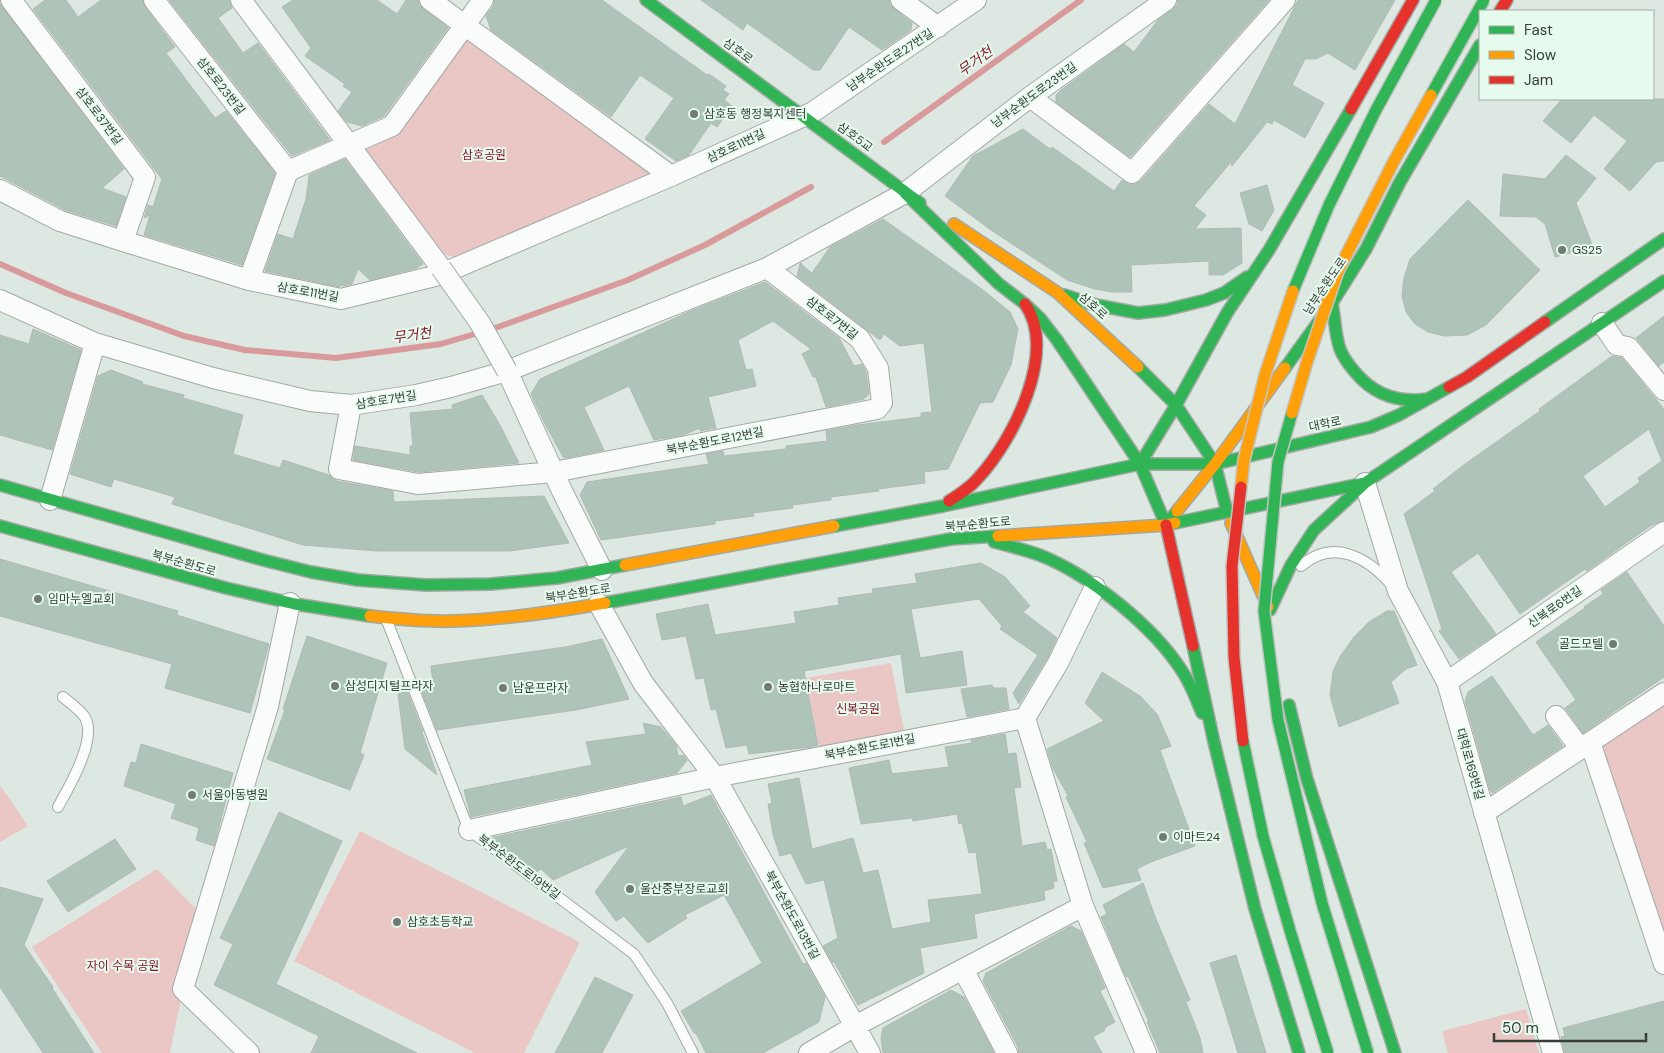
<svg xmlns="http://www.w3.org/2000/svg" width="1664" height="1053" viewBox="0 0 1664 1053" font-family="'DM Sans','Noto Sans KR',sans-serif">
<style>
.green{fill:#eac7c5}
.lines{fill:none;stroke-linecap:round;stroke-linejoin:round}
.stream{stroke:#d89a9b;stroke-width:6}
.building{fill:#aec4b8;stroke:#b1b9b4;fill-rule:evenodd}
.lane-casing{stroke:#a2a9a4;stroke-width:12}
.street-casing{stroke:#a2a9a4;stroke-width:22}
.fast-casing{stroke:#a2a9a4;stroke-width:14}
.slow-casing{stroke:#a2a9a4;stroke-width:14}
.jam-casing{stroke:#a2a9a4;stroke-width:14}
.lane{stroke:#fafcfb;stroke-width:10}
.street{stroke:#fafcfb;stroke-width:20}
.fast{stroke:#30b455;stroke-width:11}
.slow{stroke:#ff9f0a;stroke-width:11}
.jam{stroke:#e5322d;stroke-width:11}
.street-bridge-casing{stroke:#a2a9a4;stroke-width:22;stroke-linecap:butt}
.fast-bridge-casing{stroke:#c0c5c2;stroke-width:14;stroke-linecap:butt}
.slow-bridge-casing{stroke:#c0c5c2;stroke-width:14;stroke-linecap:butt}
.jam-bridge-casing{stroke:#c0c5c2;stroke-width:14;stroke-linecap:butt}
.street-bridge{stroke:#fafcfb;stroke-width:20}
.fast-bridge{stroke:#30b455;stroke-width:11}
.slow-bridge{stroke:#ff9f0a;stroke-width:11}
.jam-bridge{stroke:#e5322d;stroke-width:11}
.poi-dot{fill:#717a74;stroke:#e6faee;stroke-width:2}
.labels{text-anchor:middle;stroke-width:4;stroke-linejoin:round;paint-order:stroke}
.street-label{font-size:12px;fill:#373e39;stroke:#e6faee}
.poi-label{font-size:12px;fill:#373e39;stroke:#e6faee;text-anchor:start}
.park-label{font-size:12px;fill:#88192c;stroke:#e6faee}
.water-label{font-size:14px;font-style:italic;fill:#85172a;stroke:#e6faee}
</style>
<rect width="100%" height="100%" fill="#dee8e2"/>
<!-- green -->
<path class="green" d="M465,39L652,175L453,257L445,254L362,147Z
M891,663L906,741L821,757L806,678Z
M1664,693V964L1590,742Z
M0,785L28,826L0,842Z
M360,831L580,942L524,1053H475L294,961Z
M157,869L205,918L183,989L170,1053H102L32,947Z
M1526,1009L1539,1053H1448L1442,1031Z"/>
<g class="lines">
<!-- stream -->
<path class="stream" d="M884,142L1081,0
M0,264L66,293L184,336L245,350L336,358L441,344L498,327L628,280L705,245L811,187"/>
</g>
<!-- building -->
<path class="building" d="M45,0H66L78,17L101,0H142L145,7L175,47L166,53L196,93L215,118L226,111L275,173L242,265L144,235L150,215L144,218L148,205L153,207L162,179L33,9Z
M169,0H229L232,8L218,18L243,53L258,43L330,140L292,156Z
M293,0H377L397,14L406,0H418L419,5L423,9L448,28L384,116L362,126L347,122L338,111L352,92L343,86L345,84L305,56L311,48L282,7Z
M495,0H602L707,75L709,74L726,86L723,90L729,94L724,100L732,106L717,127L711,123L689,155L676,161L645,139L674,98L640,75L611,117L491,30L486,16L493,7Z
M701,0H889L890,5L894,9L912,23L911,30L882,50L849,27L820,70H813L747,23L743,30Z
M1178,0H1269L1130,157L1056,102V95L1061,90L1124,44L1134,52L1158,20L1173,9L1177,5Z
M1298,0H1395L1355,70L1328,53L1316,59H1305L1292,85L1324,103L1305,138L1274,120L1272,124L1267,122L1232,166L1231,162L1194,206L1206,215L1195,229L1241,228L1242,263L1223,275H1209V261L1131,265L1132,292H1112L1095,289L1067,280L991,230L945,196L973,156L1023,129L1050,149L1052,147L1114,191L1122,180L1130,185L1136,184L1141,181L1209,104L1235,124Z
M0,4L124,169L102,188L126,197L116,226L65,210L0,176Z
M1562,99H1664V161L1656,162L1630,191L1604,169L1627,141L1594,115L1571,143L1543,121Z
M1566,155L1596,178L1576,203L1593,247L1555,257L1545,224L1536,217L1500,216L1503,174L1545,179Z
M345,159L423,264L417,268L370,280L358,269L352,284L344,286L341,285L340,287L265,271L278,234L293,239L306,199L309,175Z
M1267,185L1274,210L1262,231L1249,224L1240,193Z
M1468,200L1540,270L1486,325L1467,335L1444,336L1428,332L1415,324L1406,312L1402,296L1404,278L1410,259Z
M883,219L983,290L1010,312L1018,329L1011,365L993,402L980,403L948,469L924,472L925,483L878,489L879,491L831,497V500L792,505L793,508L753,513L754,516L715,521V524L601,540L580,495L587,482L709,464L706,454L723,451L724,456L786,449V446L827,441L826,431L857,425L921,417V413L932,412L924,343L900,346L884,334L880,340L797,276L800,264L801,263L803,266L812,273L830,247Z
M765,282L839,338L854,366L862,364L866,372L869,394L864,399L826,407L816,377H813L802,354L811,349L773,321L738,340L746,370L752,369L756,386L708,397L716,428L700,431V428L683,435L654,440L629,386L584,407L604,450L566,458L563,457L544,422L531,394L540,379L693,310Z
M1664,316V362L1659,366L1636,338Z
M33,329L81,350L52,450L0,435V335L29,344Z
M1612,356L1622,358L1664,409V520L1650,526L1587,571L1585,569L1520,614L1478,553L1451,572L1496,634L1459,659L1439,631L1442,629L1404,514L1435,491L1433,489L1465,464L1540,411L1539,409ZM1649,429L1662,461L1638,478L1640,482L1605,507L1583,476Z
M111,370L143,382L142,384L184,395L183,398L243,415L233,454L280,468L283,460L329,475L332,478L337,481L393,491L394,502L544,496L569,543L509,551H377L303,545L172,504L175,497L114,479L111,487L70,474L98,376Z
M482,395L501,427L519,463L419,472L353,460L355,446L410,455V446H413L410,413L453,409L452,405Z
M0,559L178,611L177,615L269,644L250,713L165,688L172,664L0,616Z
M981,563L1005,577L1030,606L1023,612L1057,638L1048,657L1019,704L1013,693L1038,655L1000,629L1002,626L979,599L911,609L920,658L962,651L967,685L906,693L901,654L804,671L818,745L810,747L749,754L747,745L726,748L716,709L711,710L704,678L696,679L686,636L662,640L656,614L708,604L715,635L796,623L794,612L839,605L838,598L873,593L872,589L917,583L915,574Z
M1627,572L1664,626V677L1583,733L1565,708L1576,700L1536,642L1585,608L1584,607L1603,594L1601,590Z
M1387,611H1394L1417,665L1406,669L1391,682L1399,703L1339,727L1330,695L1333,671L1341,655L1354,637L1369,622Z
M307,636L387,663L360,753L364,755L350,790L267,759L285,710L283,709Z
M602,639L629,699L576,710L437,730L420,687L433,684L431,666L565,647Z
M1102,672L1140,696L1157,714L1171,746L1160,750L1195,846L1151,862L1137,869L1141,880L1103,888L1084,843L1087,842L1066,797L1068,796L1053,768L1047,749L1104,721L1085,703Z
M1492,676L1533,735L1548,725L1563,746L1492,793L1490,790L1465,701L1468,692Z
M992,685L993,688H1006L1009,709L967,717L961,689Z
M407,691L423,732H422L437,775L405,749L398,694Z
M643,723L661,727L676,745L678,756L683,755L687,760L677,773L471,817L464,790L592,765L586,742L646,734Z
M1005,734L1008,754L1016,753L1021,787L1014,788L1022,846L1045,842L1047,850L1051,849L1057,881H1053L1054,888L1044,891L1045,900L974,914L977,938L920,948L924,973L858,1005L833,960V963L823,946L838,938L824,880L806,884L791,853L780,856L773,834L768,804L772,803L768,784L799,778L812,849L853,838L863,873L878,870L892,929L931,922L928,900L982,894L976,852L969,853L962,823L959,824L957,814L913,821L912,818L861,824L849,768L889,760L892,774L949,767L945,747L972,743L971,740Z
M141,744L233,773L214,846L196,840L199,828L171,818L176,804L124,786L131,762L136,763Z
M711,795L803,964L806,963L825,997L819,1022L763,1053H706L696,1033H694L681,1011L762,963L724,895L685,915L687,918L648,943L624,916L616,921L595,892L629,846L553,880L541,869L536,872L490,838L681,797L683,806Z
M279,812L342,841L276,984L417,1053H311L319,1036L214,985L233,944L220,938Z
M115,839L136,869L68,912L47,881Z
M1143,883L1156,919L1190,1000L1186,1002L1200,1038L1203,1053H1160L1147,1022H1149L1128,976L1126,977L1101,917L1107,914L1103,905Z
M0,887L43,899L24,945L53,987L52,988L94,1053H43L0,987Z
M1071,926L1081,931L1105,988L1100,991L1115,1022L1104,1028L1105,1030L1093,1037L1102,1053H1019L1018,1047L983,981L986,973Z
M1236,955L1266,1053H1238L1210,963Z
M595,977L633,995L602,1053H555Z
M951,990L964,997L994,1053H883L881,1038L883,1028Z
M1664,1001V1053H1565L1561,1037L1565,1036L1563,1028Z"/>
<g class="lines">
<defs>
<path id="lane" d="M1301,566C1333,538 1366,557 1390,583
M387,621L469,830L634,954L667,1003L693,1053
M58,807C69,787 99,737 84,716C79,709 70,703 63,697"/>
<path id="street" d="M11,0L145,177L123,241
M154,0L288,171L249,280
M241,0L441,268
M430,0L671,176
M901,0L938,27
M1030,97L1132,173L1285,0
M288,171L392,126L483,0
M0,190L60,221L123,241L249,280L341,299L439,275L671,176L813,112L976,0
M0,300L95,343L213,378L310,401L351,405L416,395L451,387L507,371L767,268L905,193L1030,97L1166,0
M1602,323L1617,345L1628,347L1664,390
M507,371L563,493L602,570
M351,405L339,469L418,484L554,472L877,409L882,403L878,368L860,339L767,268
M1365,483L1398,591L1447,682L1553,1053
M50,500L95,343
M1095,587L1058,663L1025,718L1083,906L1146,1053
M599,604L643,683L715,777L870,1053
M1447,682L1664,532
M1556,716L1580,748
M1590,742L1664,964
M1484,813L1664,693
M469,830L715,777L1025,718
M963,969L1007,1053
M249,1053L183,989L268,706L290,603
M809,1053L855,1026L1083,906"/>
<path id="fast" d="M646,0L920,203
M905,193L999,284L1025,304L1040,318L1057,340L1140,464L1166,525L1177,511
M1065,295L1091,304L1138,313L1165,310L1206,300L1224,293L1247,277
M1332,303C1335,318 1335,335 1340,349C1343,357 1349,365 1355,372C1374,395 1398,403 1427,399
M1545,322L1664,239
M1138,367L1176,405L1215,464L1227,512
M1285,368L1332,303L1366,249L1400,182L1480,45
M1140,464L1176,405L1227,313L1269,250L1351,109
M0,485L263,560L311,572L358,580L426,585L491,584L557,578L625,565
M1175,523L1365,483L1664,281
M0,526L226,588L295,604L370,616
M834,526L943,506L1140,464H1215L1371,427L1399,415L1449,387
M994,542C1010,546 1026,550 1042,556C1091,576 1154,627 1182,671C1191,684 1196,699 1202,713
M605,603L951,539L998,536
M1270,610L1291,565L1314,530L1364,484
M1193,646L1214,742L1255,909L1299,1053
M1289,705L1307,779L1395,1053"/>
<path id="slow" d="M954,224L1058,293L1138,367
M1177,511L1215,464L1285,368
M1231,523L1268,607
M998,536L1166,525L1175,523
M625,565L834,526
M370,616C397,619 425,622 453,621C504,620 555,612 605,603"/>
<path id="jam" d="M1500,11L1507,0
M1351,109L1413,0
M1449,387L1467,377L1545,322
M949,501C960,494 971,487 979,477C1013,440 1058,352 1025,304
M1166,525L1193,646"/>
</defs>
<!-- lane casing -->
<use href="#lane" class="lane-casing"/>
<!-- street casing -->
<use href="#street" class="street-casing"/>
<!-- fast casing -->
<use href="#fast" class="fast-casing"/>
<!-- slow casing -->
<use href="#slow" class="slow-casing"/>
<!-- jam casing -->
<use href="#jam" class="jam-casing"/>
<!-- lane -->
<use href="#lane" class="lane"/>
<!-- street -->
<use href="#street" class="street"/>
<!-- fast -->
<use href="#fast" class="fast"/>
<!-- slow -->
<use href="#slow" class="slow"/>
<!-- jam -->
<use href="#jam" class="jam"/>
<defs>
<path id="street-bridge" d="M441,268L480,323L507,371"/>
<path id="fast-bridge" d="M1431,95L1484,0
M1293,291L1329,205L1376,110L1436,0
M1292,413L1278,462L1264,611L1278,720L1322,903L1368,1053
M1243,741L1263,836L1291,934L1328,1053"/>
<path id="slow-bridge" d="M1292,413L1307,362L1338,271L1394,161L1431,95
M1241,487L1244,460L1265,375L1293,291"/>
<path id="jam-bridge" d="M1241,487L1232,566L1234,657L1243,741"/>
</defs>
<!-- street-bridge casing -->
<use href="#street-bridge" class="street-bridge-casing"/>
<!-- fast-bridge casing -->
<use href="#fast-bridge" class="fast-bridge-casing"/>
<!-- slow-bridge casing -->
<use href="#slow-bridge" class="slow-bridge-casing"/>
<!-- jam-bridge casing -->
<use href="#jam-bridge" class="jam-bridge-casing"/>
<!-- street-bridge -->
<use href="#street-bridge" class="street-bridge"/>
<!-- fast-bridge -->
<use href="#fast-bridge" class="fast-bridge"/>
<!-- slow-bridge -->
<use href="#slow-bridge" class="slow-bridge"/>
<!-- jam-bridge -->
<use href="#jam-bridge" class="jam-bridge"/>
</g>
<!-- markers -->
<g class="poi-dot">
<circle cx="694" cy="114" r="5"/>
<circle cx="1562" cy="250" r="5"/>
<circle cx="38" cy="599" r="5"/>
<circle cx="1613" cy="644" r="5"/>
<circle cx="335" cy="686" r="5"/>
<circle cx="768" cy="687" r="5"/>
<circle cx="503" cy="688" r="5"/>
<circle cx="192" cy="795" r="5"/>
<circle cx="1163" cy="837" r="5"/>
<circle cx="630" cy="889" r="5"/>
<circle cx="397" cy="922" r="5"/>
</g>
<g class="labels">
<!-- street labels -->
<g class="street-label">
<text transform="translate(738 51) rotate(37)" y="4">삼호로</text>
<text transform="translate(890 60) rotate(-34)" y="4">남부순환도로27번길</text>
<text transform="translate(221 86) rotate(52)" y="4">삼호로23번길</text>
<text transform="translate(1034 95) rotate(-36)" y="4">남부순환도로23번길</text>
<text transform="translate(99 116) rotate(53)" y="4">삼호로37번길</text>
<text transform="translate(855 137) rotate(36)" y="4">삼호5교</text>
<text transform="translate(736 146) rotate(-25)" y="4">삼호로11번길</text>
<text transform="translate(1325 286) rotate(-56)" y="4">남부순환도로</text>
<text transform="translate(308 292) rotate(10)" y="4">삼호로11번길</text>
<text transform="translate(1093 306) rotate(42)" y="4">삼호로</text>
<text transform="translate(832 318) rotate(38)" y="4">삼호로7번길</text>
<text transform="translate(386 400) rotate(-9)" y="4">삼호로7번길</text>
<text transform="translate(1325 424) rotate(-12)" y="4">대학로</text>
<text transform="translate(715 441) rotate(-11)" y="4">북부순환도로12번길</text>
<text transform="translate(978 524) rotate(-5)" y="4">북부순환도로</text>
<text transform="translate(184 563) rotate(16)" y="4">북부순환도로</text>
<text transform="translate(578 593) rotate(-9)" y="4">북부순환도로</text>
<text transform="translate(1555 607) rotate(-35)" y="4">신복로6번길</text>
<text transform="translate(870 747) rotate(-11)" y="4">북부순환도로1번길</text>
<text transform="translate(1470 764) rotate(74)" y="4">대학로169번길</text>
<text transform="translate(519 867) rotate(37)" y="4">북부순환도로19번길</text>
<text transform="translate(792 915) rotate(61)" y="4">북부순환도로13번길</text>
</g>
<!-- poi labels -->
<g class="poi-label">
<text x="704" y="118">삼호동 행정복지센터</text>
<text x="1572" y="254">GS25</text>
<text x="48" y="603">임마누엘교회</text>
<text x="1603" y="648" text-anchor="end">골드모텔</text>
<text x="345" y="690">삼성디지털프라자</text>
<text x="778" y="691">농협하나로마트</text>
<text x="513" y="692">남운프라자</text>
<text x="202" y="799">서울아동병원</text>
<text x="1173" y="841">이마트24</text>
<text x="640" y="893">울산중부장로교회</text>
<text x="407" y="926">삼호초등학교</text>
</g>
<!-- park labels -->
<g class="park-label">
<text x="484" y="159">삼호공원</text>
<text x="858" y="713">신복공원</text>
<text x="123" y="970">자이 수목 공원</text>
</g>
<!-- water labels -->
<g class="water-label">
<text transform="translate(975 61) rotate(-36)" y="5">무거천</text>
<text transform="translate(412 335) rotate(-8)" y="5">무거천</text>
</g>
</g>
<!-- legend -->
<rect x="1479" y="10" width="175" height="90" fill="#e6faee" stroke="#a0afa6"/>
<rect x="1489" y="26" width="25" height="8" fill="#30b455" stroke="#a0afa6"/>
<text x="1524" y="35" font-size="15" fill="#373e39">Fast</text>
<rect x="1489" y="51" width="25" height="8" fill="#ff9f0a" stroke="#a0afa6"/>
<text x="1524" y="60" font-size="15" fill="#373e39">Slow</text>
<rect x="1489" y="76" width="25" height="8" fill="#e5322d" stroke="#a0afa6"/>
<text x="1524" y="85" font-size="15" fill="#373e39">Jam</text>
<!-- scale -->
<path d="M1494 1033v8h152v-8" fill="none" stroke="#373e39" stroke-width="2.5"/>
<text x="1502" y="1033" font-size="15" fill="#373e39" stroke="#e6faee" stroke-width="4" paint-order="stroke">50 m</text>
</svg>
